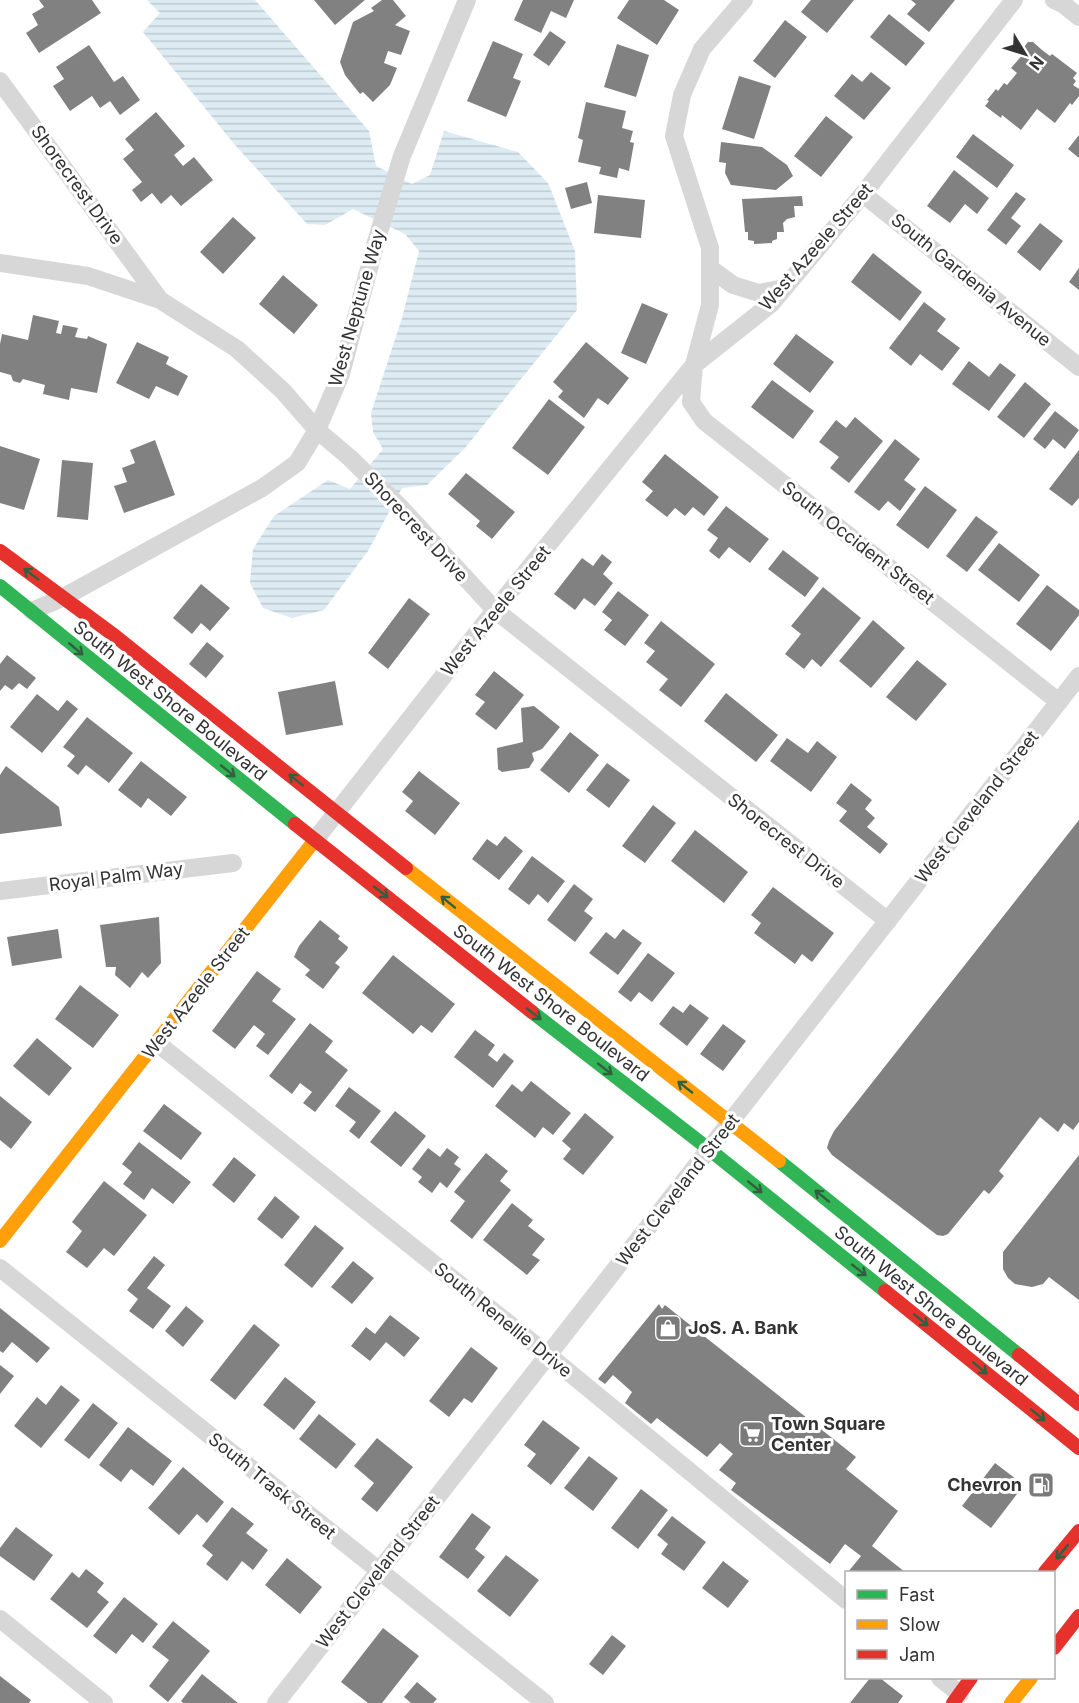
<svg xmlns="http://www.w3.org/2000/svg" width="1079" height="1703" viewBox="0 0 1079 1703" font-family="Inter,sans-serif">
<style>
.water{fill:url(#water-rules)}
.building{fill:#818181}
.lines{fill:none;stroke-linecap:round;stroke-linejoin:round}
.street{stroke:#d7d7d7;stroke-width:18}
.fast{stroke:#30b455;stroke-width:14}
.slow{stroke:#ff9f0a;stroke-width:14}
.jam{stroke:#e5322d;stroke-width:14}
.oneway{stroke:#32603f}
.labels{text-anchor:middle;stroke-width:6;stroke-linejoin:round;paint-order:stroke}
.street-label{font-size:18px;fill:#333;stroke:#fff}
.poi-label{font-size:18px;font-weight:bold;fill:#333;stroke:#fff;text-anchor:start}
</style>
<defs>
<pattern id="water-rules" width="6" height="5" patternUnits="userSpaceOnUse" patternTransform="scale(1.5)"><rect width="6" height="5" fill="#ddebf3"/><path d="M0 2.5h6" fill="none" stroke="#becad1"/></pattern>
</defs>
<rect width="100%" height="100%" fill="#fff"/>
<!-- water -->
<path class="water" d="M147,0H255L369,131L376,166L412,184L430,175L444,131L518,152L548,183L575,251L577,310L465,448L427,485L402,488L368,551L324,610L292,618L263,608L250,583L253,549L274,516L328,480L350,489L383,449L373,432L371,413L402,318L419,251L405,234L353,209L325,225L307,224L235,145L143,32L160,13Z"/>
<!-- building -->
<path class="building" d="M39,0H92L101,13L39,53L26,33L38,25L32,14L44,7Z
M314,0H365L335,25Z
M382,0H393L406,16L395,25L410,31L401,55L388,51L384,63L397,68L390,85L373,102L363,92L360,94L345,75L340,62L353,22L374,11L371,8Z
M523,0H574L566,18L551,11L541,33L514,20Z
M629,0H664L679,10L657,45L617,18Z
M811,0H854L827,33L801,12Z
M911,0H955L929,32L907,14L916,4Z
M889,14L925,43L906,66L870,37Z
M785,20L807,37L775,78L753,61Z
M550,31L566,42L549,66L533,55Z
M493,41L523,54L513,78L521,81L506,117L467,101Z
M1028,42H1033L1042,50L1050,56L1052,54L1077,73L1073,78L1076,81L1073,85L1079,89V96L1072,105L1070,103L1055,123L1037,109L1021,130L1002,115L1001,118L985,106L989,101L987,100L996,89L998,91L1004,83L1007,85L1017,73L1011,68L1025,52L1024,47Z
M617,44L649,55L636,97L604,87Z
M89,45L114,82L123,76L140,100L120,115L110,101L100,108L92,96L70,111L53,86L64,79L56,67Z
M871,72L891,88L864,120L834,96L852,74L862,82Z
M739,76L771,86L754,139L722,129Z
M586,102L626,111L622,128L633,131L630,142L634,143L629,171L619,168L617,178L599,174L601,167L578,162L583,140L578,138Z
M156,112L185,146L174,155L183,166L194,157L213,180L181,206L171,195L161,204L152,193L141,202L132,190L142,182L123,159L134,150L125,139Z
M826,116L853,137L821,177L794,156Z
M973,134L1014,165L997,188L956,157Z
M1079,135V158L1068,149Z
M721,142L762,147L787,165L793,176L776,190L731,185L725,173L726,163L719,162Z
M954,170L989,198L977,214L965,204L950,223L927,206Z
M587,182L592,203L571,209L565,188Z
M1016,192L1026,199L1011,218L1021,226L1006,245L987,230Z
M598,195L645,200L641,238L594,233Z
M802,196L803,206H794L795,217L787,219L783,223L784,232H777V239L772,241V243L754,244V241L748,240V232H745L742,199Z
M233,217L256,238L223,274L200,252Z
M1040,223L1063,241L1040,271L1017,252Z
M873,253L922,292L900,321L851,282Z
M1079,268V290L1069,282Z
M283,275L318,305L294,334L259,304Z
M924,302L946,319L937,331L960,348L942,371L920,354L911,366L889,348Z
M642,303L668,314L646,364L621,353Z
M33,315L59,321L56,333L61,334L63,325L78,328L75,337L87,339L88,336L107,344L97,393L71,388L69,400L43,394L45,385L23,379L20,383L13,381L11,375L0,372V344L2,334L28,340Z
M796,334L834,362L810,393L773,364Z
M137,342L169,357L166,364L188,376L178,396L156,386L149,399L116,383Z
M586,342L629,378L608,405L598,398L584,418L558,397L563,391L553,382Z
M969,361L989,377L1000,363L1016,375L989,411L952,384Z
M772,380L814,411L793,439L751,407Z
M1025,382L1051,404L1024,438L997,417Z
M549,399L585,427L548,475L512,448Z
M1055,411L1079,430L1065,449L1053,439L1045,449L1033,439Z
M855,417L883,441L849,483L830,468L839,457L819,442L836,420L846,428Z
M895,439L920,459L904,480L916,489L900,511L888,501L879,511L854,492Z
M155,440L175,495L124,513L114,486L127,482L122,468L135,463L130,450Z
M0,446L40,459L24,510L0,503Z
M1079,450V498L1072,506L1049,489Z
M665,454L719,497L704,516L693,507L685,516L675,508L667,517L645,500L653,491L642,482Z
M62,460L93,463L88,520L57,517Z
M466,473L515,512L492,539L476,526L480,521L448,494Z
M925,486L957,510L928,549L896,525Z
M726,506L769,539L750,563L729,547L719,559L709,551L718,538L707,530Z
M976,516L998,532L967,572L946,556Z
M999,543L1040,575L1019,602L978,570Z
M783,550L819,578L805,597L768,569Z
M602,554L612,562L603,574L613,583L595,606L584,598L575,610L554,594L582,558L593,566Z
M201,584L230,608L210,631L201,623L192,634L173,618Z
M1047,585L1079,610V615L1051,651L1016,624Z
M823,587L861,618L821,667L812,659L804,669L785,654L801,634L791,626Z
M618,591L649,615L625,646L604,630L612,620L602,612Z
M409,598L430,614L388,669L368,653Z
M873,620L905,648L871,688L839,661Z
M661,621L715,664L681,707L659,690L668,679L646,662L655,651L644,643Z
M207,642L224,656L206,678L189,664Z
M7,655L36,678L27,689L19,683L12,690L5,685L0,691V664Z
M917,660L947,684L916,721L886,697Z
M494,671L524,695L496,730L475,714L485,702L475,695Z
M335,681L343,725L286,735L278,692Z
M726,693L778,735L756,762L704,721Z
M37,694L58,711L67,700L78,709L42,753L10,727Z
M534,706L560,727L542,749L532,753L534,760L529,768L502,772L498,769L497,748L523,742L521,708Z
M87,717L133,753L109,783L86,765L78,775L67,766L75,756L63,747Z
M570,732L599,755L569,793L540,770Z
M787,738L808,753L817,741L837,757L811,792L770,761Z
M141,761L187,797L171,816L148,798L141,808L118,790Z
M607,763L630,780L609,808L586,790Z
M6,766L59,807L62,826L0,834V775Z
M419,771L460,803L435,835L405,811L413,801L402,792Z
M851,783L872,800L865,809L875,818L867,827L888,844L880,854L839,821L847,811L836,803Z
M653,805L676,823L645,863L622,846Z
M1079,820V1122L1073,1130L1064,1123L1058,1132L1040,1117L999,1171L1004,1176L989,1194L984,1190L948,1234L943,1236L937,1235L832,1155L827,1148L829,1141L834,1131Z
M695,830L748,872L724,903L671,861Z
M505,836L523,851L499,880L472,859L487,839L497,846Z
M532,856L565,881L548,903L538,894L529,905L508,889Z
M574,884L593,899L584,911L593,918L575,942L547,920Z
M773,887L834,933L812,962L802,954L795,964L754,933L761,923L751,915Z
M159,917L161,963L148,978L142,972L130,988L115,975L116,967H106L100,925Z
M320,920L340,936L338,939L348,947L347,950L335,963L340,967L323,989L305,975L310,970L294,957L299,946Z
M58,929L62,958L12,966L7,937Z
M623,929L642,943L618,975L589,953L606,932L615,939Z
M648,953L675,973L652,1002L639,992L631,1002L618,992Z
M393,955L455,1004L432,1033L421,1025L413,1034L362,993Z
M257,971L281,989L272,1001L296,1019L268,1055L256,1046L265,1034L254,1025L235,1049L212,1031Z
M80,985L119,1015L93,1048L55,1019Z
M690,1004L709,1018L687,1046L659,1024L673,1006L683,1013Z
M310,1023L333,1041L325,1052L348,1070L315,1112L303,1103L312,1092L300,1083L292,1094L269,1076Z
M723,1024L746,1041L723,1071L700,1054Z
M475,1030L495,1045L488,1055L497,1062L504,1053L514,1061L493,1088L454,1057Z
M37,1038L72,1068L49,1096L13,1066Z
M531,1081L571,1113L553,1135L543,1127L535,1138L495,1106L512,1084L522,1092Z
M349,1087L381,1111L359,1139L349,1131L356,1122L335,1106Z
M0,1096L32,1122L11,1149L0,1140Z
M164,1104L202,1133L181,1160L143,1131Z
M395,1111L426,1136L401,1167L370,1142Z
M585,1113L614,1137L583,1175L563,1159L571,1149L562,1141Z
M139,1142L191,1182L173,1204L152,1188L144,1200L123,1184L132,1172L122,1164Z
M428,1148L440,1157L447,1148L459,1157L454,1164L461,1169L447,1188L440,1182L432,1193L418,1182L422,1177L412,1169Z
M486,1153L508,1171L500,1181L511,1190L472,1239L450,1221L465,1201L454,1192Z
M1079,1155V1300L1049,1277L1043,1284L1032,1287L1015,1284L1008,1278L1003,1269V1252Z
M234,1157L256,1175L234,1203L212,1185Z
M104,1181L147,1215L114,1256L104,1248L87,1268L66,1252L82,1231L72,1222Z
M275,1196L300,1217L282,1239L257,1219Z
M512,1203L533,1220L528,1226L545,1239L532,1255L540,1260L527,1275L483,1240Z
M315,1225L344,1248L312,1288L284,1265Z
M154,1256L165,1265L147,1288L171,1306L153,1329L129,1311L138,1299L127,1290Z
M353,1261L374,1278L352,1304L331,1287Z
M659,1304L662,1309L665,1305L856,1457L846,1469L898,1511L872,1546L905,1572H848L861,1556L845,1544L830,1564L731,1490L736,1483L719,1470L733,1454L720,1443L707,1457L657,1418L651,1424L625,1403L632,1392L613,1375L605,1384L598,1379Z
M186,1306L204,1321L183,1347L165,1331Z
M0,1308L50,1348L37,1363L12,1342L3,1353L0,1351Z
M390,1315L420,1338L404,1357L386,1342L370,1361L351,1346L366,1327L375,1334Z
M254,1324L280,1345L235,1400L210,1380Z
M471,1347L498,1368L472,1403L464,1398L449,1417L429,1401Z
M0,1365L14,1376L0,1394Z
M285,1377L316,1402L294,1430L263,1405Z
M61,1385L80,1400L41,1448L14,1426L37,1397L46,1405Z
M93,1403L118,1423L89,1459L64,1440Z
M319,1414L356,1444L336,1469L299,1439Z
M543,1420L580,1448L551,1485L527,1466L536,1454L524,1445Z
M128,1427L172,1461L153,1486L131,1469L121,1482L99,1465Z
M377,1438L413,1467L377,1512L361,1499L374,1483L354,1466Z
M589,1456L618,1478L593,1511L564,1488Z
M995,1463L1024,1485L991,1528L962,1506Z
M183,1467L224,1502L207,1523L197,1514L179,1535L148,1508Z
M641,1489L668,1510L638,1549L611,1528Z
M232,1507L254,1524L246,1533L268,1550L253,1570L242,1561L227,1581L206,1564L213,1555L202,1546Z
M472,1513L491,1527L475,1549L485,1557L468,1579L439,1557Z
M672,1516L706,1542L684,1571L661,1554L668,1544L657,1535Z
M16,1527L53,1555L34,1581L0,1556V1548Z
M506,1555L539,1580L510,1617L477,1591Z
M287,1558L322,1587L300,1614L265,1585Z
M723,1561L749,1581L728,1608L702,1588Z
M86,1569L104,1583L97,1592L109,1602L87,1628L50,1599L72,1572L79,1578Z
M124,1597L158,1624L143,1643L132,1634L116,1654L93,1636Z
M173,1621L210,1651L168,1702L149,1686L169,1660L152,1647Z
M383,1628L419,1656L382,1703H368L341,1682Z
M612,1635L626,1646L603,1675L589,1664Z
M202,1674L238,1703H183L181,1701Z
M0,1676L31,1700L29,1703H0Z
M870,1678H880L903,1696L898,1703H850Z
M417,1682L437,1699L433,1703H411L404,1697Z"/>
<g class="lines">
<!-- street -->
<path class="street" d="M744,0L702,49L682,95L674,136L710,248V305L694,365L691,402L704,421L1059,702
M1054,0L1063,4L1079,17
M0,81L160,300L237,349L283,391L317,430L350,458L401,508L495,610L888,921
M863,194L1079,367
M0,263L88,276L160,300
M710,268L733,285L759,293L784,288
M32,611L62,598L262,488L297,463L317,430L341,374L376,242L402,156L467,0
M315,840L495,610L694,365L771,304L863,194L1014,0
M0,891L233,863
M157,1043L548,1355L846,1600
M0,1268L545,1703
M0,1619L104,1703
M940,1678L960,1694
M276,1703L1079,676"/>
<!-- fast -->
<path class="fast" d="M0,586L295,824
M532,1012L710,1150L885,1291
M779,1161L1019,1355"/>
<!-- slow -->
<path class="slow" d="M406,868L779,1161
M0,1241L315,840
M1011,1703L1031,1678"/>
<!-- jam -->
<path class="jam" d="M0,551L115,636L406,868
M295,824L532,1012
M885,1291L1079,1448
M1019,1355L1079,1404
M1045,1572L1079,1531
M1054,1648L1079,1616
M953,1703L971,1678"/>
</g>
<!-- one-way arrows -->
<defs><path id="oneway-shaft" d="M-6 0H5M1.5-3L5.5 0L1.5 3" fill="none" stroke-width="1.6" stroke-linecap="round" stroke-linejoin="round" transform="scale(1.5)"/></defs>
<g class="oneway">
<use href="#oneway-shaft" transform="translate(31 574) rotate(-143)"/>
<use href="#oneway-shaft" transform="translate(76 649) rotate(40)"/>
<use href="#oneway-shaft" transform="translate(228 771) rotate(39)"/>
<use href="#oneway-shaft" transform="translate(296 780) rotate(-141)"/>
<use href="#oneway-shaft" transform="translate(381 892) rotate(38)"/>
<use href="#oneway-shaft" transform="translate(448 902) rotate(-141)"/>
<use href="#oneway-shaft" transform="translate(534 1014) rotate(38)"/>
<use href="#oneway-shaft" transform="translate(605 1069) rotate(38)"/>
<use href="#oneway-shaft" transform="translate(685 1087) rotate(-142)"/>
<use href="#oneway-shaft" transform="translate(755 1187) rotate(39)"/>
<use href="#oneway-shaft" transform="translate(822 1196) rotate(-141)"/>
<use href="#oneway-shaft" transform="translate(859 1270) rotate(38)"/>
<use href="#oneway-shaft" transform="translate(921 1320) rotate(39)"/>
<use href="#oneway-shaft" transform="translate(980 1368) rotate(39)"/>
<use href="#oneway-shaft" transform="translate(1038 1415) rotate(39)"/>
<use href="#oneway-shaft" transform="translate(1062 1552) rotate(130)"/>
</g>
<!-- icons -->
<defs>
<symbol id="shop-square" viewBox="-11 -11 22 22"><rect x="-9" y="-9" width="18" height="18" rx="4" fill="#7a7a7a" stroke="#fff"/><path d="M-5-2.5h2.3a2.7 3.5 0 0 1 5.4 0H5L5.5 6h-11ZM-1.5-2.5h3a1.5 2.3 0 0 0-3 0Z" fill="#fff"/></symbol>
<symbol id="supermarket-square" viewBox="-11 -11 22 22"><rect x="-9" y="-9" width="18" height="18" rx="4" fill="#7a7a7a" stroke="#fff"/><path d="M-6-5.5h2.5l.6 2H6L4.5 2H-2.5L-4.4-4H-6ZM-1.5 3.2a1.3 1.3 0 1 0 .1 0ZM3 3.2a1.3 1.3 0 1 0 .1 0Z" fill="#fff"/></symbol>
<symbol id="fuel-square" viewBox="-11 -11 22 22"><rect x="-9" y="-9" width="18" height="18" rx="4" fill="#7a7a7a" stroke="#fff"/><path d="M-5.5-6h7V0h2V4h1.3V-2.5L3-4.5l.8-.8L6-3V5H2.5V1h-1V6h-7ZM-4.2-4.7v3.2H.2V-4.7Z" fill="#fff"/></symbol>
</defs>
<g fill-rule="evenodd">
<use href="#shop-square" x="653" y="1313" width="30" height="30"/>
<use href="#supermarket-square" x="737" y="1419" width="30" height="30"/>
<use href="#fuel-square" x="1026" y="1470" width="30" height="30"/>
</g>
<g class="labels">
<!-- street labels -->
<g class="street-label">
<text transform="translate(77 185) rotate(54)" y="6">Shorecrest Drive</text>
<text transform="translate(816 247) rotate(-49)" y="6">West Azeele Street</text>
<text transform="translate(971 280) rotate(39)" y="6">South Gardenia Avenue</text>
<text transform="translate(357 308) rotate(-74)" y="6">West Neptune Way</text>
<text transform="translate(416 527) rotate(47)" y="6">Shorecrest Drive</text>
<text transform="translate(858 543) rotate(38)" y="6">South Occident Street</text>
<text transform="translate(496 611) rotate(-51)" y="6">West Azeele Street</text>
<text transform="translate(170 701) rotate(39)" y="6">South West Shore Boulevard</text>
<text transform="translate(977 807) rotate(-52)" y="6">West Cleveland Street</text>
<text transform="translate(786 841) rotate(38)" y="6">Shorecrest Drive</text>
<text transform="translate(116 877) rotate(-7)" y="6">Royal Palm Way</text>
<text transform="translate(196 993) rotate(-52)" y="6">West Azeele Street</text>
<text transform="translate(551 1003) rotate(38)" y="6">South West Shore Boulevard</text>
<text transform="translate(678 1190) rotate(-52)" y="6">West Cleveland Street</text>
<text transform="translate(931 1306) rotate(39)" y="6">South West Shore Boulevard</text>
<text transform="translate(503 1320) rotate(39)" y="6">South Renellie Drive</text>
<text transform="translate(272 1486) rotate(39)" y="6">South Trask Street</text>
<text transform="translate(378 1572) rotate(-52)" y="6">West Cleveland Street</text>
</g>
<!-- poi labels -->
<g class="poi-label">
<text x="688" y="1334">JoS. A. Bank</text>
<text x="771" y="1430">Town Square<tspan x="771" dy="21">Center</tspan></text>
<text x="1022" y="1491" text-anchor="end">Chevron</text>
</g>
</g>
<!-- legend -->
<rect x="845" y="1571" width="210" height="108" fill="#ffffff" stroke="#adadad" stroke-width="1.5"/>
<rect x="857" y="1590" width="30" height="9" fill="#30b455" stroke="#adadad" stroke-width="1.5"/>
<text x="899" y="1601" font-size="18" fill="#333333">Fast</text>
<rect x="857" y="1620" width="30" height="9" fill="#ff9f0a" stroke="#adadad" stroke-width="1.5"/>
<text x="899" y="1631" font-size="18" fill="#333333">Slow</text>
<rect x="857" y="1650" width="30" height="9" fill="#e5322d" stroke="#adadad" stroke-width="1.5"/>
<text x="899" y="1661" font-size="18" fill="#333333">Jam</text>
<!-- north arrow -->
<g transform="translate(1025 54) rotate(128)" stroke="#ffffff" stroke-width="4.5" paint-order="stroke">
<path d="M0-4.5L10 22L0 15L-10 22Z" fill="#333333"/>
<text y="-9" font-size="16" font-weight="bold" text-anchor="middle" fill="#333333">N</text>
</g>
</svg>
